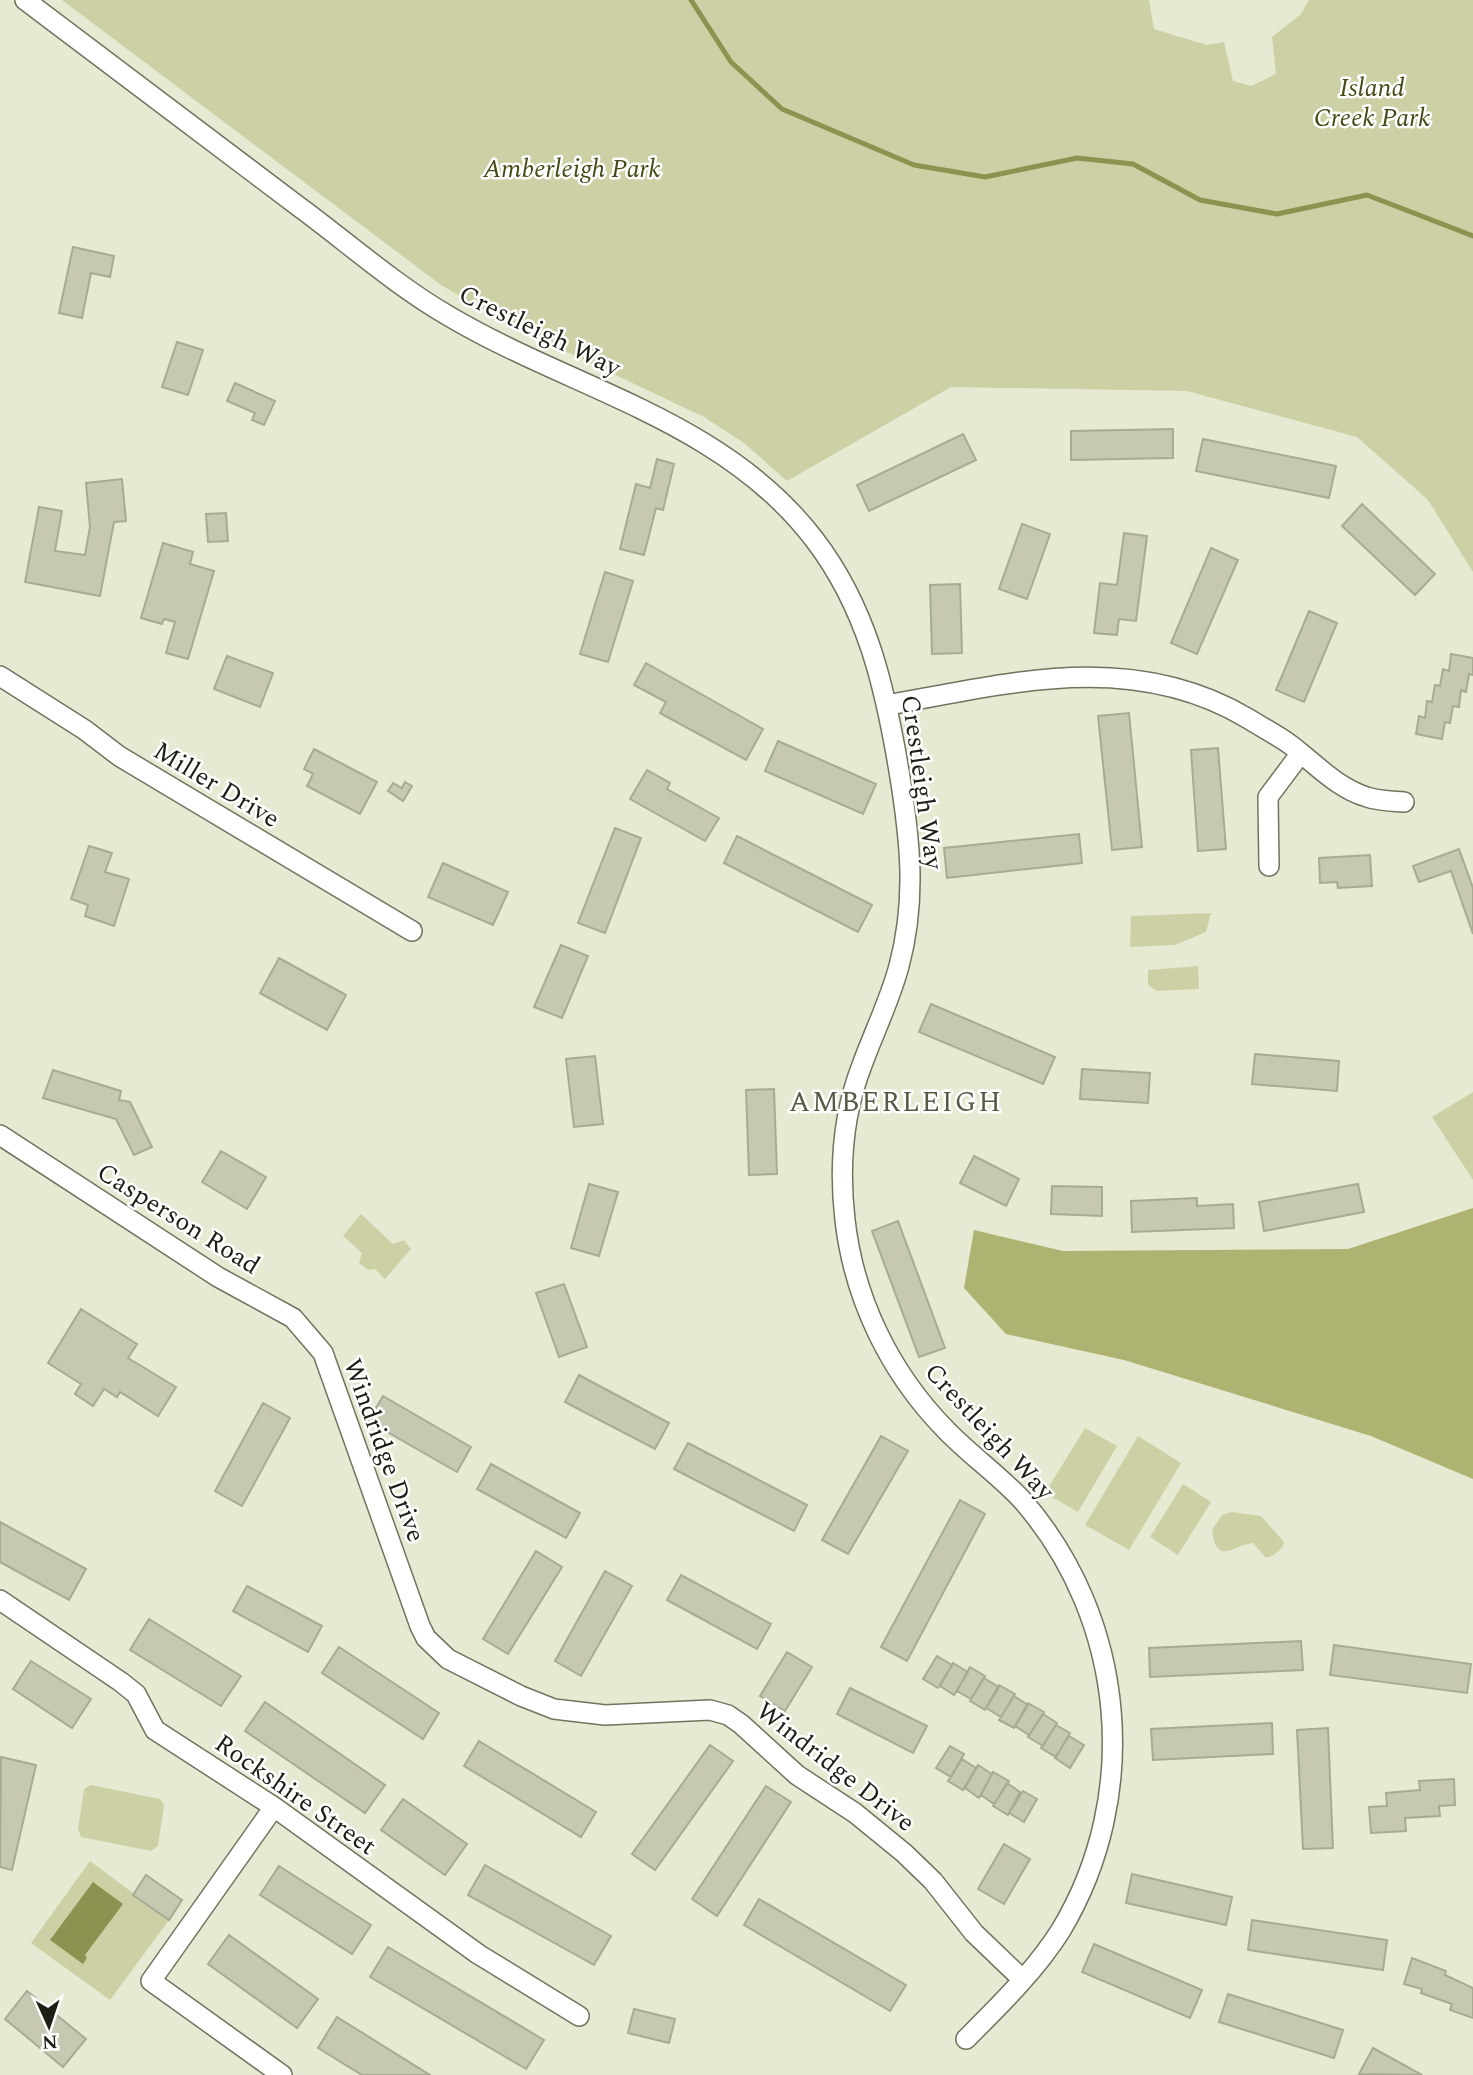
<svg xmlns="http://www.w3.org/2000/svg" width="1473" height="2075" viewBox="0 0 1473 2075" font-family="Spectral,serif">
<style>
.green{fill:#ccd0a4}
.forest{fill:#afb371}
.water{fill:#8e9251}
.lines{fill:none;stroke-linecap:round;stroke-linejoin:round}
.stream{stroke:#8e9251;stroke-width:5}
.building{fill:#c6c8b1;stroke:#a8ab94;stroke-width:2}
.minor-casing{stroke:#71735e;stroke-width:22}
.minor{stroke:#fff;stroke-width:19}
.labels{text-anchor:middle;stroke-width:5;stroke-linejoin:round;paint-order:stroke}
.park-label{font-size:26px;font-style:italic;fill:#474916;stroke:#fff}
.street-label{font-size:26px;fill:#1d1e15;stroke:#fff}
.neighbourhood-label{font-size:28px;letter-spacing:2px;fill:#575944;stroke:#fff}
</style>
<rect width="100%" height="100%" fill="#e7ead2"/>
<!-- green -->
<path class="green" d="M62,0H1149L1154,29L1207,45L1224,42L1233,81L1251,86L1276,74L1272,37L1301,14L1309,0H1473V572L1428,500L1357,437L1187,391L951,387L787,481L744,443L704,417L504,322L441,285Z
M1211,913L1206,932L1175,945L1130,947L1131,916Z
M1198,966L1199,989L1157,991L1148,985V970Z
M1473,1092V1180L1432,1117Z
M361,1214L393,1244L404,1240L411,1249L385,1279L375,1269L368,1270L359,1263L362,1253L343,1236Z
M1085,1428L1117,1446L1078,1512L1045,1493Z
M1138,1436L1181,1463L1129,1550L1085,1525Z
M1183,1484L1211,1502L1178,1555L1150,1537Z
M1231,1512L1261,1516L1284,1542C1282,1550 1274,1556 1266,1558L1253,1543C1232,1545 1217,1567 1212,1530L1222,1515Z
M91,1785L160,1799L164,1805L158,1846L151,1851L81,1837L78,1829L84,1789Z
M90,1861L169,1920L110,2000L31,1943Z"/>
<!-- forest -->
<path class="forest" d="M1473,1208V1479L1371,1436L1124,1360L1006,1334L964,1288L974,1230L1063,1251L1348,1249Z"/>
<!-- water -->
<path class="water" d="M93,1882L123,1904L85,1955L87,1958L83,1964L50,1940Z"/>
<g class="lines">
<!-- stream -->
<path class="stream" d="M691,0L731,62L782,109L914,165L985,177L1077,158L1133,164L1200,200L1277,214L1367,195L1473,236"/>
</g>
<!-- building -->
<path class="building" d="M73,247L114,256L110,277L91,273L82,318L59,313Z
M177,342L203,350L188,395L162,387Z
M235,383L275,401L264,425L252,420L255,413L227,401Z
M1173,429V458L1071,460V431Z
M963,434L976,460L869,511L857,485Z
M1203,439L1336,466L1329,498L1196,471Z
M657,459L674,464L663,510L656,508L644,555L620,549L636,484L650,488Z
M122,479L126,521L114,522L100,596L25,582L39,507L62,511L55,551L85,555L90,527L86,483Z
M1362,504L1435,574L1415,595L1342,526Z
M226,513L228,541L208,542L206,514Z
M1022,524L1050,534L1027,599L999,589Z
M1124,533L1147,536L1136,621L1119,619L1117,635L1094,633L1100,583L1117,585Z
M163,543L193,552L190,564L214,571L188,659L166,653L175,622L164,619L162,624L141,618Z
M1211,548L1238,560L1197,654L1171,643Z
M605,572L633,581L608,662L580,654Z
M960,584L962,653L932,654L930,585Z
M1309,611L1337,623L1304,702L1276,690Z
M1451,654L1473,658V675L1469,674L1466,692L1461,690L1459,707L1453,706L1450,723L1445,722L1442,739L1416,734L1419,716L1425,718L1427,701L1432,702L1435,685L1440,686L1443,669L1449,671Z
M227,656L273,673L260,707L214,689Z
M646,663L763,729L746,760L660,713L666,702L634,685Z
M1129,713L1142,847L1112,850L1098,716Z
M778,741L876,784L863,814L765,771Z
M1218,748L1226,849L1198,851L1191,750Z
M314,749L377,782L360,814L307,786L313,774L304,769Z
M647,770L670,783L667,789L719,818L705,841L630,799Z
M405,782L412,786L403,801L388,791L393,783L402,788Z
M615,828L641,838L605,933L578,923Z
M1079,834L1082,863L947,878L944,848Z
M737,836L872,905L858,932L724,863Z
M89,846L112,853L105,872L129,879L114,926L85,916L88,905L71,899Z
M1459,849L1473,888V934L1451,871L1419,882L1413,866Z
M1370,855L1372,886L1338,888L1337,882L1320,883L1319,858Z
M443,863L508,892L493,925L428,897Z
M561,945L588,956L562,1018L534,1007Z
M279,958L346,995L327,1030L260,993Z
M931,1004L1055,1057L1043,1084L919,1032Z
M1255,1054L1339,1061L1337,1091L1252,1084Z
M595,1056L603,1124L574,1127L566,1059Z
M1082,1069L1150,1073L1148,1103L1080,1099Z
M53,1070L121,1091L119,1100L130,1102L152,1147L134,1155L116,1119L43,1098Z
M774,1089L777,1174L749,1175L746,1090Z
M221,1151L266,1177L247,1209L202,1182Z
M974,1156L1019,1179L1006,1206L960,1183Z
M589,1184L618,1192L599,1256L571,1248Z
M1358,1184L1364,1212L1264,1231L1259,1202Z
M1052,1186L1102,1187V1216L1051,1214Z
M1197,1198V1206L1233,1204L1234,1228L1132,1232L1131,1201Z
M898,1221L945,1348L919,1357L872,1231Z
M564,1284L587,1347L559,1357L536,1293Z
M81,1309L137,1344L128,1358L176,1387L158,1416L120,1392L117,1397L104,1389L93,1406L75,1394L81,1384L48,1363Z
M579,1375L669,1423L655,1449L565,1402Z
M383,1396L471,1447L457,1472L368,1421Z
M263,1403L290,1418L242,1506L215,1491Z
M881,1436L908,1451L848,1554L822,1540Z
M688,1443L807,1505L794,1531L674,1469Z
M491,1464L580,1513L566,1538L477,1489Z
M960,1500L985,1514L907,1661L881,1647Z
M0,1522L86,1569L69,1600L0,1562Z
M536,1551L562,1567L508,1654L483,1639Z
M605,1571L632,1586L581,1676L555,1661Z
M681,1575L771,1624L757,1649L667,1600Z
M247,1586L322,1626L308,1652L233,1611Z
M149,1619L241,1676L221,1706L130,1650Z
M1301,1641L1303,1670L1150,1677L1149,1648Z
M1334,1645L1471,1664L1467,1693L1330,1675Z
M339,1647L439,1713L423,1739L322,1673Z
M787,1652L812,1667L785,1711L760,1696Z
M937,1656L952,1665L938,1688L923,1679Z
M31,1661L91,1699L72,1728L13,1689Z
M953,1663L968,1672L954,1695L940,1686Z
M970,1667L985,1676L971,1699L957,1691Z
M984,1678L999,1687L985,1710L970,1701Z
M999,1685L1015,1694L1001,1717L986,1708Z
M850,1688L927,1726L913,1753L837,1714Z
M1014,1696L1028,1705L1014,1728L999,1720Z
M265,1702L385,1785L365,1813L245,1731Z
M1028,1703L1044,1712L1029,1735L1015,1726Z
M1043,1714L1057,1723L1043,1746L1028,1737Z
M1272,1723L1273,1754L1153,1760L1151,1729Z
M1056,1725L1070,1733L1056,1757L1041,1748Z
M1328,1728L1333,1848L1303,1849L1297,1730Z
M1069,1736L1084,1745L1070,1768L1055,1758Z
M479,1741L596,1812L581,1837L464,1766Z
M710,1745L733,1761L655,1870L632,1854Z
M950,1746L964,1754L951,1777L936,1768Z
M1,1757L36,1765L12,1870L0,1867Z
M962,1759L976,1768L963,1790L948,1781Z
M978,1765L992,1774L979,1798L965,1788Z
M993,1772L1009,1781L994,1804L981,1795Z
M1454,1779L1455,1805L1439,1806L1440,1816L1405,1818L1406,1831L1371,1833L1369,1807L1387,1806L1386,1793L1420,1790L1419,1781Z
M1007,1783L1020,1792L1008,1815L993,1806Z
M766,1786L791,1802L717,1916L692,1899Z
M1023,1791L1037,1799L1024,1822L1009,1813Z
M403,1799L467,1844L445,1875L381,1830Z
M1004,1844L1030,1859L1004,1904L978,1889Z
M485,1865L611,1936L594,1965L468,1895Z
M279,1866L371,1925L352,1954L260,1895Z
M1132,1874L1232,1897L1226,1925L1126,1903Z
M146,1875L182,1900L169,1920L133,1895Z
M759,1899L906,1985L890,2011L744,1925Z
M1252,1920L1387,1940L1383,1970L1248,1950Z
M229,1935L318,1999L297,2028L208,1964Z
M1094,1944L1202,1990L1190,2018L1082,1972Z
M388,1947L544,2040L526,2069L370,1977Z
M1412,1958L1446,1971L1445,1975L1473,1988V2018L1450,2010L1452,2004L1421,1993L1422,1989L1404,1984Z
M27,1991L86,2039L63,2067L5,2019Z
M1228,1994L1343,2030L1334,2058L1219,2022Z
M634,2009L675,2019L669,2043L628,2033Z
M337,2017L430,2075H362L318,2048Z
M1373,2048L1422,2075L1359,2074Z"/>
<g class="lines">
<defs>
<path id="minor" d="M25,0C116,69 207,137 298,206C347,242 394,284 447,315C571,389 722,419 814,539C867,608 885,687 899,771C910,838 917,899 899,966C890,1000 874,1032 862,1065C843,1114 839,1168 845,1220C854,1299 890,1373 946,1430C970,1455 999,1475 1023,1501C1126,1620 1142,1795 1061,1930C1036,1970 999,2006 966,2039
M0,676L85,730L119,756L412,931
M888,705C1009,683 1132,650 1247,718C1260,726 1275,734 1288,743C1313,761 1336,788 1367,797C1378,801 1392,801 1404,802
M1269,866L1268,797L1301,753
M0,1135L218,1277L293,1318L323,1353L420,1626L426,1638L448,1659L521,1696L554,1709L605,1715L710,1710L728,1715L741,1724L797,1775L855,1813L904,1853L933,1881L974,1933L1022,1979
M0,1600L121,1682L136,1694L155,1730L274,1807L478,1954L579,2016
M274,1807L151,1981L282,2075"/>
</defs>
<!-- minor casing -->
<use href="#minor" class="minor-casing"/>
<!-- minor -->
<use href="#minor" class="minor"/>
</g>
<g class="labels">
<!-- park labels -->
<g class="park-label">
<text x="1372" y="96">Island<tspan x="1372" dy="30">Creek Park</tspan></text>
<text x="572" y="177">Amberleigh Park</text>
</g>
<!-- street labels -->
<g class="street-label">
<text transform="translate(540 330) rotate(26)" y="9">Crestleigh Way</text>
<text transform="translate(923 782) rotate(82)" y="9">Crestleigh Way</text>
<text transform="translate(217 784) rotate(31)" y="9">Miller Drive</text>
<text transform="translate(179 1218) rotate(32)" y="9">Casperson Road</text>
<text transform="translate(990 1431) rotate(47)" y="9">Crestleigh Way</text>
<text transform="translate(385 1450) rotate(70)" y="9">Windridge Drive</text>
<text transform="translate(836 1766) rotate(38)" y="9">Windridge Drive</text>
<text transform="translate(296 1794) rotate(35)" y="9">Rockshire Street</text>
</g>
<!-- neighbourhood labels -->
<g class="neighbourhood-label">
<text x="896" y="1111">AMBERLEIGH</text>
</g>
</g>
<!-- north arrow -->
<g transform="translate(49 2026) rotate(177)" stroke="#ffffff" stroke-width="5" paint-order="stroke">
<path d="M0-5L12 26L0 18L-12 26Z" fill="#1d1e15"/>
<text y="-10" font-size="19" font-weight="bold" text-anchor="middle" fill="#1d1e15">N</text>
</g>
</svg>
